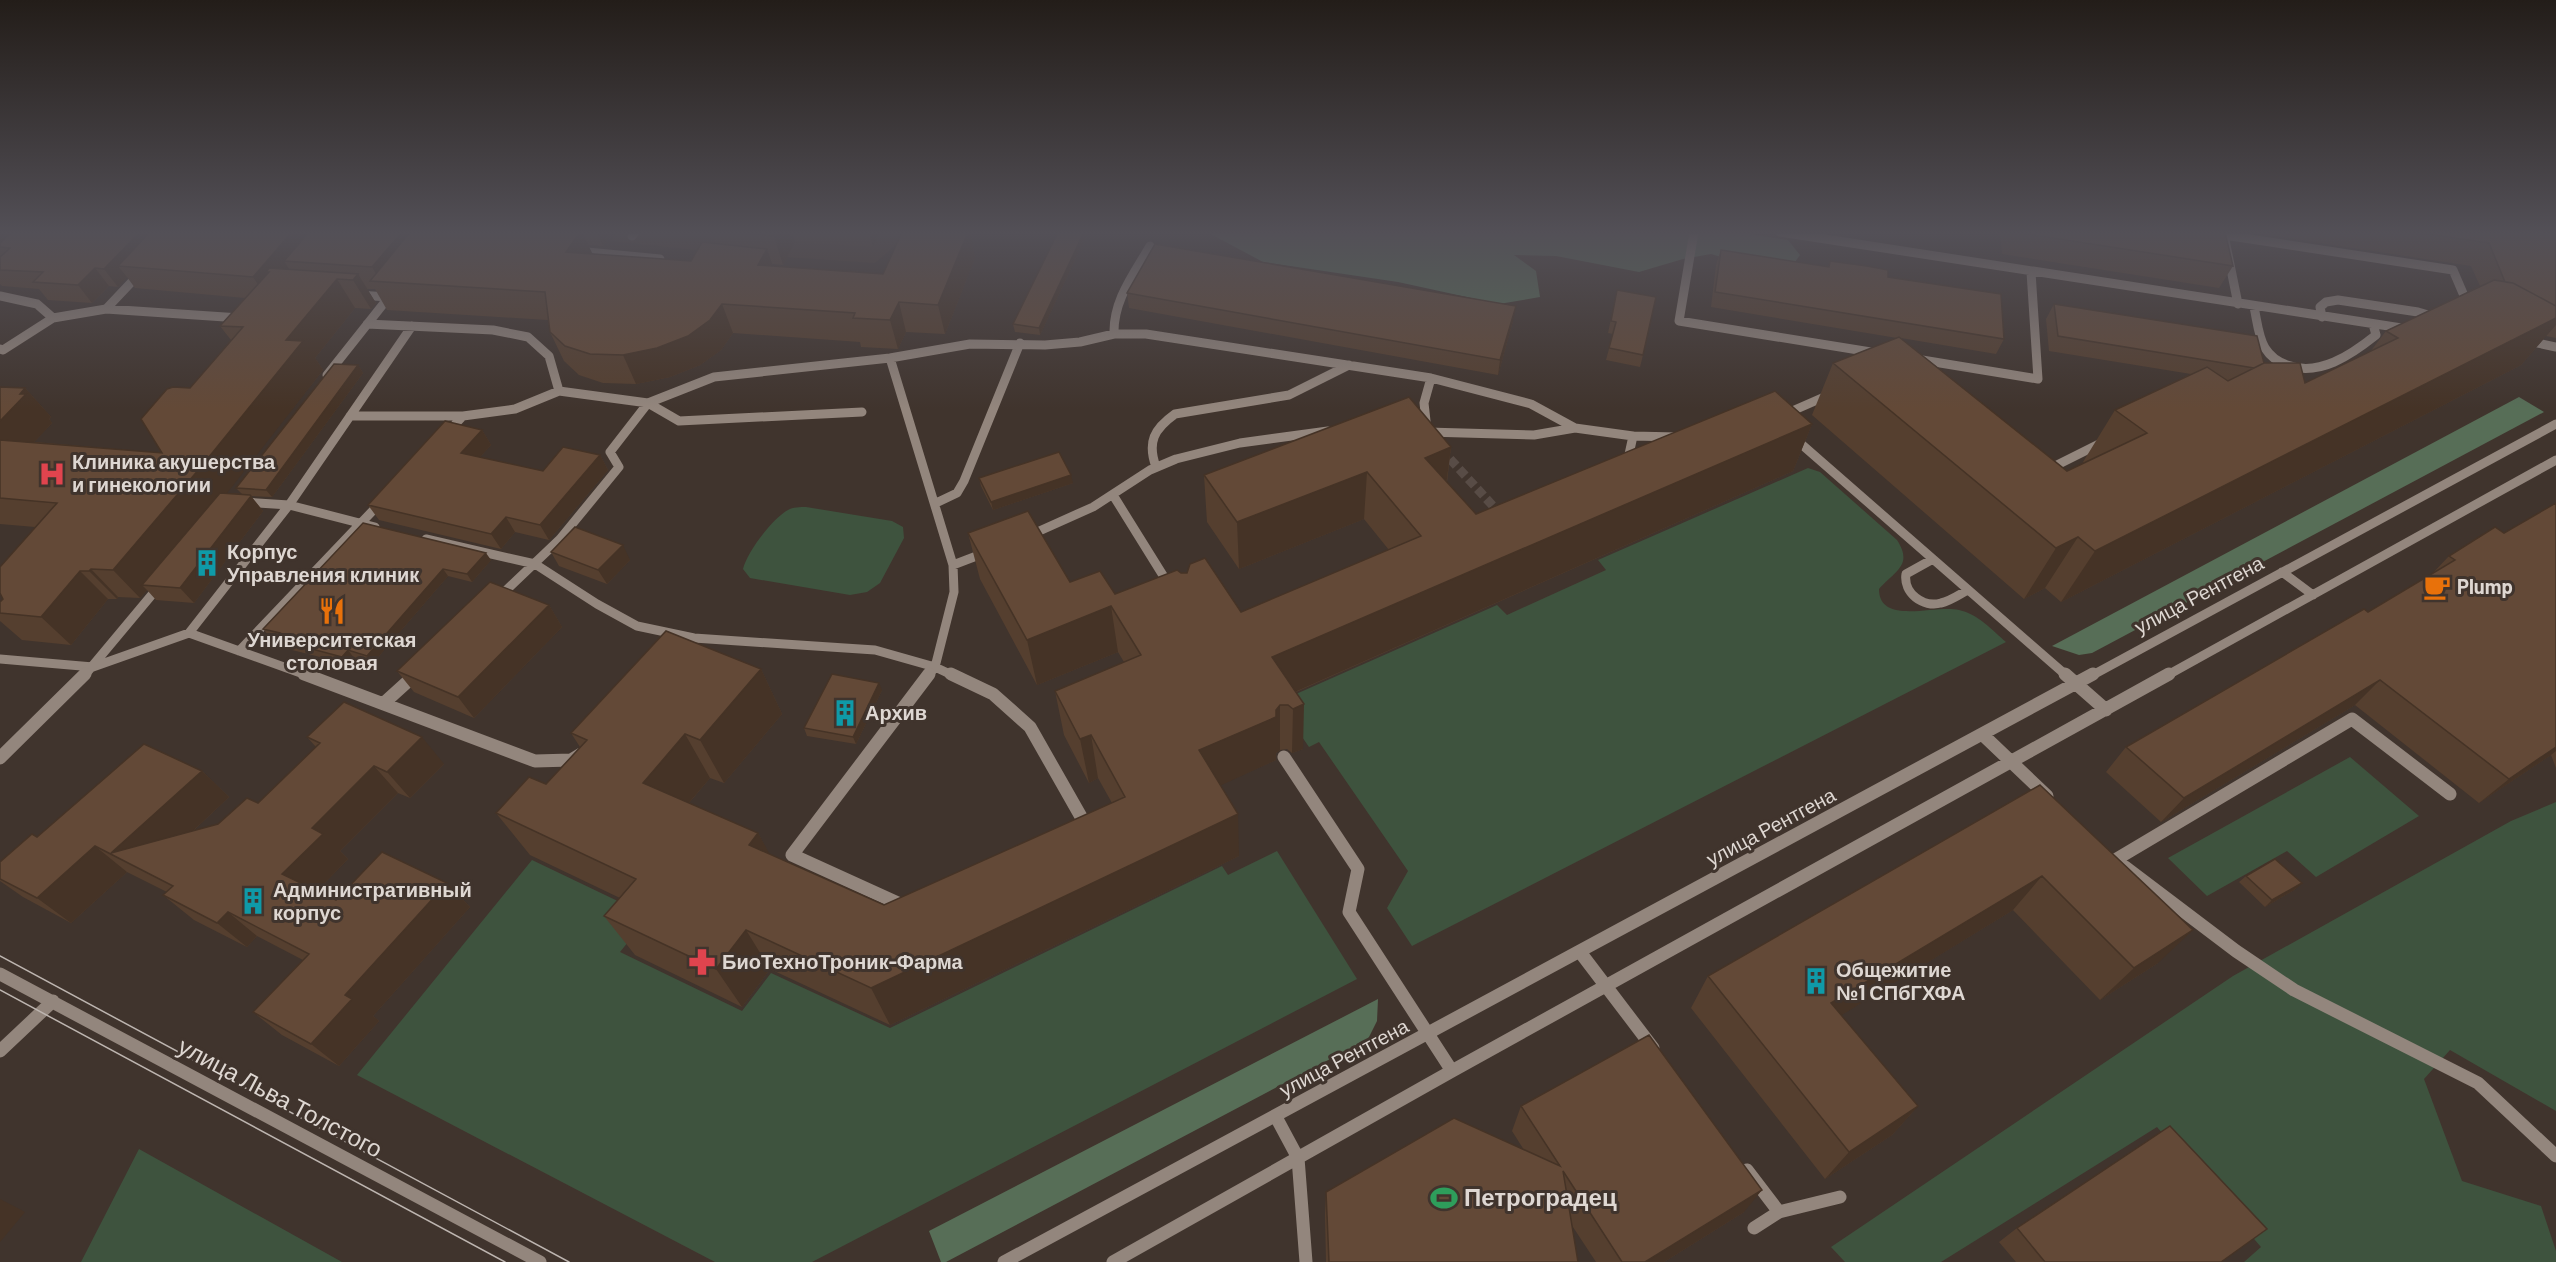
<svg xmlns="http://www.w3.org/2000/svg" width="2556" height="1262" viewBox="0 0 2556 1262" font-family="Barlow,sans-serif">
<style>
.built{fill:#4d3b2f}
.green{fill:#3e533e}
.forest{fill:#576e57}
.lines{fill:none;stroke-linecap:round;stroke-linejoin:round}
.minor-tunnel{stroke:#584c46;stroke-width:9;stroke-dasharray:9 4.5;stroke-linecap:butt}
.minor-far1{stroke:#93867d;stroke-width:9}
.minor{stroke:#93867d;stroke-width:13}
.tram{stroke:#bdb5b0;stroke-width:1.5}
.wall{fill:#553f2f}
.shaded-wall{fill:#453326}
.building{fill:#634937;stroke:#453326;stroke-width:1.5}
.labels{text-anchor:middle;stroke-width:6;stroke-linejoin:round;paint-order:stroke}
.poi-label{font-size:20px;font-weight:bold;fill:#ded7d2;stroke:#40342d;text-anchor:start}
.street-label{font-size:20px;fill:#ded7d2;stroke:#40342d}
.near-street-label{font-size:24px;fill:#ded7d2;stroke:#40342d}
.near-poi-label{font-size:24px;font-weight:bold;fill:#ded7d2;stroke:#40342d;text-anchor:start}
</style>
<rect width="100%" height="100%" fill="#40342d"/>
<!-- built -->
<path class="built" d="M617,232H976L904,238L875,263L724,253L611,241Z"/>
<!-- green -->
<path class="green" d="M1808,468L1820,472L1897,540C1913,565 1896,570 1879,589C1879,626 1936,604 1959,610C1978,614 1992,630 2006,642L1412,946L1387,908L1408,871L1319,742L1309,747L1278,702L1497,605L1507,615L1606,570L1598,560Z
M806,507L892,521L903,527L904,538L880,583L867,592L850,595L750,578L743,569C747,552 772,519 788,510C793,507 800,507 806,507Z
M2350,757L2419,816L2316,877L2287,851L2207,896L2168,858Z
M2556,802V1111L2450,1050L2424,1079L2462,1181L2541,1206L2556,1251V1262H2244L2261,1247L2157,1127L1941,1262H1845L1831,1247L2233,976L2511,821Z
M1277,851L1357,979L812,1262H715L357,1075L532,860L649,916L620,952L742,1011L771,973L890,1028L1222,866L1228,875Z
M139,1149L342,1262H81Z"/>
<!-- forest -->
<path class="forest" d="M1207,232H1737L1788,240L1800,255L1792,266L1755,267L1711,254L1683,259L1639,272L1556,256L1514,255L1536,271L1540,297L1499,304L1398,282L1263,262Z
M2519,397L2544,412L2092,653L2079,655L2052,646Z
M1378,999L1377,1021L1368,1039L946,1262H941L929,1231Z"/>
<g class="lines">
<!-- minor-tunnel -->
<path class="minor-tunnel" d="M1441,449L1503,517"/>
<!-- minor-far1 -->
<path class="minor-far1" d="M1694,232L1679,321L1877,353
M1780,232L2408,329
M632,236L635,232
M577,251L660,259
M357,295L389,297
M0,296L37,304L53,318
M2238,304L2224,235L2453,270L2468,305
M2254,307C2257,320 2258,336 2265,348C2270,356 2278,362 2287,365C2319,377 2351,355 2376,335L2373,324
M106,309L141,272
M2322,317L2320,307L2326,302L2338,300L2418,312L2435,317
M367,324L493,330L528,337L549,356L559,391L648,403L714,377L890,358L970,344L1045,345L1080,342L1114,334H1146L1431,378L1531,404L1575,428
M1114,334C1113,300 1134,274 1150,246
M2528,341L2556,347
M0,349L3,350L53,318L106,309L240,318
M1916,359L2038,379L2031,272
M327,375L392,293
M1783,415L1831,394
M350,416H463L515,409L559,391
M1427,430L1424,403L1431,378
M1427,432L1534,435L1575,428L1633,436L1677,437
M446,434L463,416
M1792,436L2067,676
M1624,463L1628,459L1633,436
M1156,467C1147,442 1154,429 1175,414L1289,395L1349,365
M2047,470L2103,442
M1113,495L1169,585
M244,502L289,505L375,527
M936,503L957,493L964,481L1020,343
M1026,537L1093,507L1150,470L1176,459L1240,443L1328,431
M426,539L535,564L597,604L637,626L694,638L875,650L935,667L954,592L953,565L890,358
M1933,559L1906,574C1903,593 1923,608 1941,603C1951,601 1960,594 1968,590
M953,565L987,552
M2282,572L2313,595
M498,598L560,539L619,467L610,452L648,403L679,421L862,412
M189,633L309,676
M239,651L382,501
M0,659L93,667L189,633L289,505L412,326
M84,676L160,585
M414,676L416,674
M928,676L935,667L954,676
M2091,676L2556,424
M2166,676L2556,460"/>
<!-- minor -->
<path class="minor" d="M304,674L535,761L571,760L581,754
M929,674L792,855L913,910L1088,829L1030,727L993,694L951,674
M2065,674L2106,710
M384,703L416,674
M1982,734L2047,796
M1284,757L1358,869L1349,912L1452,1071
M0,758L85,674
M2115,860L2352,719L2450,794
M2125,867L2236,951L2294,990L2478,1083L2556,1156
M1580,952L1653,1048
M0,974L540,1262
M0,1051L53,1001
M1276,1117L1298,1158L1306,1262
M1747,1170L1779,1212
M1754,1228L1779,1212L1840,1197
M1004,1262L2093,674
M1113,1262L1452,1071L2169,674"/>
<!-- tram -->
<path class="tram" d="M0,956L569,1262
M0,990L505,1262"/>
</g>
<!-- wall -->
<path class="wall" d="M0,232L148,234L150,232H612L603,246L588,245L592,254L691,261L715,244L712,237L646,232H880L873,247L795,242L783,265L772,264L773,266L883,274L902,232H970L975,258L945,334L906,332L898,349L861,347L860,342L733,333L721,350L700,365L670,377L636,384L603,383L579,375L564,361L550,332L548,320L387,310L375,289H367L376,303L371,309L355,308L315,358L323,370L226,493L242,494L236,488L358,365L363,373L272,497L251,496L263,511L194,603L156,600L147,590L140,598L118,597L117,599H108L71,645L22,640L0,621V602L3,599L35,527L0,524V387L25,388L51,417L49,419L52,423L34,442L162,453L190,388L231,340L220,326L245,298L135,288L127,277L118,287L109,286L92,303L48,300L39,289L2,286L0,284Z
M2000,232H2225L2233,266L2219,288L2002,254Z
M2248,232H2556V338L2546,336L2521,365L2061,602L2045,588L2024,599L1812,415L1833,363L1897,338L1711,307L1716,265L1721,250L1828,267L1830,261L1888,277L2004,339L1996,354L1901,338L2067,471L2084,463L2083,462L2115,410L2191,374L2049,351L2046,319L2054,304L2264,363L2305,383L2370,352L2386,331L2480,286L2471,266Z
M1087,234L1040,335L1015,332L1013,324Z
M1617,290L1643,355L1640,367L1606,360L1613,334L1608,333Z
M1127,293L1513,321L1498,375L1129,308Z
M1812,424L1793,471L1296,692L1303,749L1292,753L1287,749L1280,750L1276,753V760L1220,785L1239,856L890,1025L770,969L742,1007L635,955L604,916L620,898L530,855L496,813L546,784L580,747L571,733L761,669L782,714L724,783L710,778L689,803L758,833L769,854L884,905L1112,803L1098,778L1089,783L1064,735L1055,691L1124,662L1118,652L1037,685L980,579L968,533L1070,582L1115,594L1181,573L1241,612L1389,550L1364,519L1239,569L1207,522L1204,475L1451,447L1447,482L1476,514Z
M482,430L491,445L480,457L543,471L600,455L608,470L549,540L515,532L501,549L379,520L368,505Z
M979,478L1073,483L993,510L981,486Z
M2556,503V768L2551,755L2479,803L2355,705L2161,822L2106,772L2126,747L2368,612L2431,575L2449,556L2504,533Z
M363,523L491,560L472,582L448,576L373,663L354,658L348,664L280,647L274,639L275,637L269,636L263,629Z
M551,552L630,560L607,584L559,566Z
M549,605L562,627L474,718L414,692L397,671Z
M882,690L856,744L807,736L804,728Z
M307,737L444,764L410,798L398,793L340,851L348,859L317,891L336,900L447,883L470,907L373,1016L379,1021L339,1066L282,1035L253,1012L303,960L257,936L247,947L194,920L163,895L167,892L127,872L71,923L23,897L0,881V862L37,837L202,771L229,797L193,831L218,824L258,803L316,747Z
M2040,785L2158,963L2100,1000L2013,910L1841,1015L1918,1106L1892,1135L1825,1179L1691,1008L1708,976Z
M2246,876L2302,883L2294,890L2265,907L2239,882Z
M1521,1106L1744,1212L1664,1262H1596L1571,1224L1578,1262H1326L1325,1215L1326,1192L1524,1150L1512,1131Z
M2017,1228L2221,1262H2016L1999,1242Z"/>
<!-- shaded-wall -->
<path class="shaded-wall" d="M0,232H25L0,247Z
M140,232H147L157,246L118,266L127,277L118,287L104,269Z
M292,232H325L284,261L291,272H266L277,289L268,300L253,277Z
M402,232H429L381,282L372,267Z
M580,232H582L595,259L566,252Z
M597,232H612L603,246Z
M776,232H792L795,242L783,265L774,236Z
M869,232H880L873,247Z
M968,232H970L975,258L945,334L938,305Z
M1084,232H1087V234L1040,335L1039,328Z
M767,249L777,278L758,265Z
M95,268L109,286L92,303L78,285Z
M358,274L376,303L371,309L353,280Z
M337,279L355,308L315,358L323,370L224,497L142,585L147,590L140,598L113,570L286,340Z
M899,302L906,332L898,349L890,320Z
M722,304L733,333L721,350L700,365L670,377L636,384L623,355Z
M1516,306L1513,321L1498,375L1500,360Z
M2556,318V325L2521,365L2061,602L2095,551Z
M358,365L363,373L272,497L266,490Z
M25,388L51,417L49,419L52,423L11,467L0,455V421Z
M1812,424L1793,471L1272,702V657Z
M482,430L491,445L470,468L461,453Z
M1451,447L1445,494L1425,458Z
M600,455L608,470L549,540L540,525Z
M1367,472L1364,519L1239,569L1237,522Z
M1071,475L1073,483L993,510L991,502Z
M250,495L263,511L194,603L180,588Z
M506,517L515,532L501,549L491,534Z
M2078,537L2045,588L2024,599L2056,548Z
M623,545L630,560L607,584L598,570Z
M486,553L491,560L472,582L467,574Z
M91,569L118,597L117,599L89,571Z
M443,569L448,576L373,663L367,656Z
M80,571L108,599L71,645L41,617Z
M549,605L562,627L474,718L458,697Z
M1111,606L1118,652L1037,685L1027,640Z
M348,650L354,658L348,664L342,657Z
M761,669L782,714L724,783L700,740Z
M2380,680L2355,705L2161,822L2184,798Z
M879,683L882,690L856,744L853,737Z
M1304,704L1303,749L1292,753L1293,709Z
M1280,705V750L1276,753V760L1202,794L1199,750L1276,710Z
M685,734L710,778L670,825L643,783Z
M1091,735L1098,778L1089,783L1080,739Z
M422,737L444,764L410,798L387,772Z
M2556,747V751L2551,755L2479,803L2509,779Z
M374,766L398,793L340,851L348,859L309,899L282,874L312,828Z
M202,771L229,797L148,873L111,853Z
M1238,814L1239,856L890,1025L871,988Z
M758,833L781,875L749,845Z
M95,846L127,872L71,923L37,898Z
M2042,876L2013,910L1809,1035L1831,1003Z
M447,883L470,907L373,1016L379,1021L339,1066L311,1044L345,995Z
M2302,883L2294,890L2265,907L2272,900Z
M228,912L257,936L247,947L217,923Z
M746,930L770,969L742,1007L716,969Z
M2193,930L2158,963L2100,1000L2134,968Z
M1918,1106L1892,1135L1825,1179L1849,1152Z
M1762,1190L1744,1212L1664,1262H1645Z
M0,1199L25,1212L0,1242Z"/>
<!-- building -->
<path class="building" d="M12,232H140L104,269L95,268L78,285L33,282L43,272L0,270V257L10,248L0,247V243Z
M150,232H292L253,277L118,266Z
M309,232H402L372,267L284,261Z
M410,232H580L566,252L691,261L702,242L767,249L758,265L883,274L902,232H968L938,305L899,302L890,320L853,318L855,313L722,304L710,320L688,336L657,348L623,355L590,354L565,346L550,332L545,292L370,281Z
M736,232H776L774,236Z
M1058,232H1084L1039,328L1013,324Z
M2015,232H2225L2233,266Z
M2414,232H2556V306L2513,283L2505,282L2489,243Z
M1155,244L1516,306L1500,360L1127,293Z
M1721,250L1829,267L1830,261L1867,266L1888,270V277L2001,294L2004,339L1715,292Z
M269,268L358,274L353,280L337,279L286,340L303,341L200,468L113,570L91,569L89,571H80L41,617L0,613V602L3,599L0,593V567L57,503L0,498V440L162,453L141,419L167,389L173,387L190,388L243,327L220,326L269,272H266Z
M2494,280L2513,283L2556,306V318L2095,551L2078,537L2056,548L1833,363L1899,337L2067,471L2147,433L2115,410L2207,367L2228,381L2264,363H2300L2305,383L2398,338L2386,331Z
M1617,290L1656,297L1643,355L1609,348L1616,322L1611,321Z
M2054,304L2257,336L2264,363L2254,368L2058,336Z
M334,364L358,365L266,490L236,488Z
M0,387L25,388L20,394H26L0,421Z
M1775,391L1812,424L1272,657L1304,704L1293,709L1288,705H1280L1276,710V717L1199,750L1238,814L871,988L746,930L716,969L604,916L636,879L496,813L529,777L546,784L587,740L571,733L666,631L761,669L700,740L685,734L643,783L758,833L749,845L884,905L1125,797L1091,735L1080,739L1055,691L1141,655L1111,606L1027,640L968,533L1028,511L1070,582L1100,571L1115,594L1177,570L1181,573H1187L1190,564L1205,558L1241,612L1421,536L1367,472L1237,522L1204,475L1409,397L1451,447L1425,458L1476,514Z
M445,421L482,430L461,453L543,471L563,447L600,455L540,525L506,517L491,534L368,505Z
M1059,452L1071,475L991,502L979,478Z
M220,493L250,495L251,496L180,588L142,585Z
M2556,503V747L2509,779L2380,680L2184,798L2126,747L2364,609L2368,612L2455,560L2449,556L2495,527L2504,533Z
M363,523L486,553L467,574L443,569L367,656L348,650L342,657L274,639L280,633L263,629Z
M575,527L623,545L598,570L551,552Z
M490,582L549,605L458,697L397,671Z
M832,674L879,683L853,737L804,728Z
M344,702L422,737L387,772L374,766L312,828L323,834L282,874L336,900L382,852L447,883L345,995L352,999L311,1044L253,1012L309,954L228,912L217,923L163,895L173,886L95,846L37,898L0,879V862L32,834L37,837L144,744L202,771L111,853L218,824L247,798L258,803L320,743L307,737Z
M2040,785L2193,930L2134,968L2042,876L1831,1003L1918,1106L1849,1152L1708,976Z
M2275,859L2302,883L2272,900L2246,876Z
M1649,1035L1762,1190L1645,1262H1622L1563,1171L1578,1262H1329L1326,1192L1454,1118L1560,1166L1521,1106Z
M2170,1126L2267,1229L2221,1262H2045L2017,1228Z"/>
<!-- sky -->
<linearGradient id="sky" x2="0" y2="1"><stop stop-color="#231d19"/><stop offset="0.57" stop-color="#535057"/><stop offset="1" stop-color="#535057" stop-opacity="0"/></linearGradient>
<rect width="2556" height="409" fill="url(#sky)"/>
<!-- icons -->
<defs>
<symbol id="hospital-bare" viewBox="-9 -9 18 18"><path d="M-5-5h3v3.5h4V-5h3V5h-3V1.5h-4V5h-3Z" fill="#e0444e" stroke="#40342d" stroke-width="2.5" paint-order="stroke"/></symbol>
<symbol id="building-bare" viewBox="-9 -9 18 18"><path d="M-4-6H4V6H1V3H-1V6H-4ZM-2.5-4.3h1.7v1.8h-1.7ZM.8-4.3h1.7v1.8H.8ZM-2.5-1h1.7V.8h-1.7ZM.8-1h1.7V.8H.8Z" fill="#0f9aa8" stroke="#40342d" stroke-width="2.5" paint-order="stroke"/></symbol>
<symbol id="cafe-bare" viewBox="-9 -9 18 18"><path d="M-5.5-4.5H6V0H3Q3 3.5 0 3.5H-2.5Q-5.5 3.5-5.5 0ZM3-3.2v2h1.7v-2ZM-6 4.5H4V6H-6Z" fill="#e8710a" stroke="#40342d" stroke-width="2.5" paint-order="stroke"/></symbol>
<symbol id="restaurant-bare" viewBox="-9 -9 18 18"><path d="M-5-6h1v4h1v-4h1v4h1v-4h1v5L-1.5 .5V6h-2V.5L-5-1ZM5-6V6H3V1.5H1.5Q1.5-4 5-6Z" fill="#e8710a" stroke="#40342d" stroke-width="2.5" paint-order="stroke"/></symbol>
<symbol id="pharmacy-bare" viewBox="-9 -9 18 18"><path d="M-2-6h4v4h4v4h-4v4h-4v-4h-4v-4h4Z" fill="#e0444e" stroke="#40342d" stroke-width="2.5" paint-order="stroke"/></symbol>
<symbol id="stadium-bare" viewBox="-9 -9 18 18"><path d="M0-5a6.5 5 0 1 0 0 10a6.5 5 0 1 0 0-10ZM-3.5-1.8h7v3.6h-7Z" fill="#2e9e5b" stroke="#40342d" stroke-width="2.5" paint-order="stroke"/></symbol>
</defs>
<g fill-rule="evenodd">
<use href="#hospital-bare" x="33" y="455" width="38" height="38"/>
<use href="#building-bare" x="188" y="544" width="38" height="38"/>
<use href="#cafe-bare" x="2418" y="568" width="38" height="38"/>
<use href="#restaurant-bare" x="313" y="592" width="38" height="38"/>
<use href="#building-bare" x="826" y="694" width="38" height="38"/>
<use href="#building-bare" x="234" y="882" width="38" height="38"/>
<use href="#pharmacy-bare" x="683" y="943" width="38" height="38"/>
<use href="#building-bare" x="1797" y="962" width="38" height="38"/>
<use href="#stadium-bare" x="1425" y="1179" width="38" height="38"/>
</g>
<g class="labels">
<!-- poi labels -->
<g class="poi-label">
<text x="72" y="469">Клиника акушерства<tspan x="72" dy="23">и гинекологии</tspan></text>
<text x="227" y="559">Корпус<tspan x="227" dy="23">Управления клиник</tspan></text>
<text x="2457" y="594">Plump</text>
<text x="332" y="647" text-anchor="middle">Университетская<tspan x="332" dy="23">столовая</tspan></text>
<text x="865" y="720">Архив</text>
<text x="273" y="897">Административный<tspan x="273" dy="23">корпус</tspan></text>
<text x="722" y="969">БиоТехноТроник-Фарма</text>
<text x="1836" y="977">Общежитие<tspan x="1836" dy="23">№1 СПбГХФА</tspan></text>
</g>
<!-- street labels -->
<g class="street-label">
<text transform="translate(2199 595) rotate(-28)" y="7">улица Рентгена</text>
<text transform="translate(1771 827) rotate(-28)" y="7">улица Рентгена</text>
<text transform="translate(1344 1058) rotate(-28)" y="7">улица Рентгена</text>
</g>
<!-- near-street labels -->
<g class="near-street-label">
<text transform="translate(280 1098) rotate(28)" y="8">улица Льва Толстого</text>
</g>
<!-- near-poi labels -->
<g class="near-poi-label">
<text x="1464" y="1206">Петроградец</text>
</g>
</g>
</svg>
